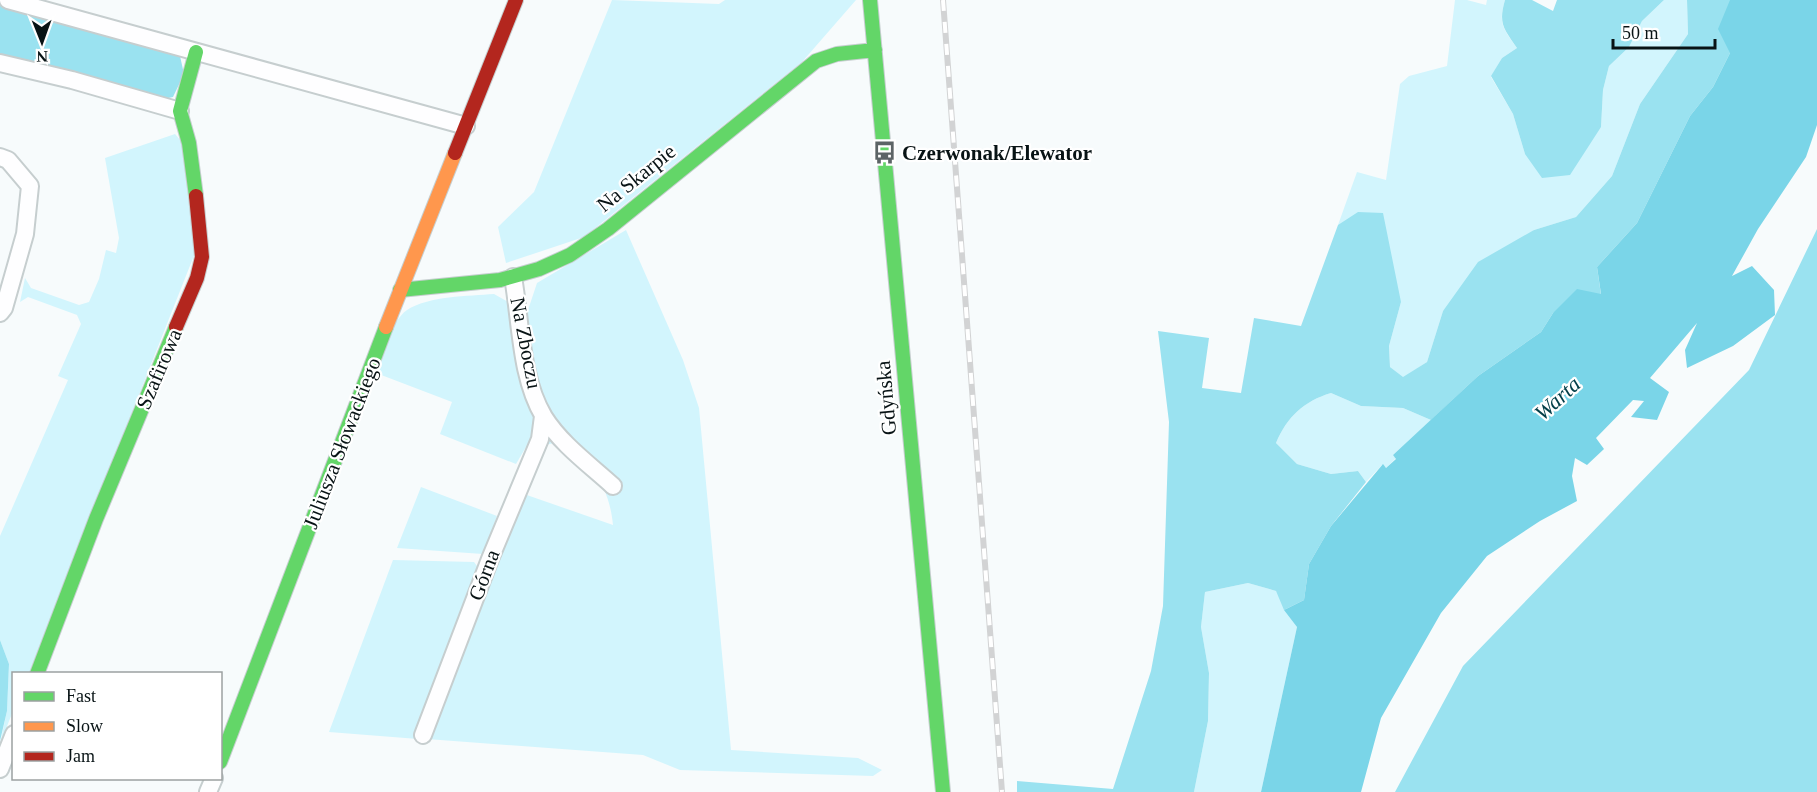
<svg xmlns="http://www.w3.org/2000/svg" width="1817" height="792" viewBox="0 0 1817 792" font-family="Georgia,serif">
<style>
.green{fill:#d2f5fd}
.forest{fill:#9ae2f0}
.water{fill:#7ad5e8}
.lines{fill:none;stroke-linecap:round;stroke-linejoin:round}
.street-casing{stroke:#c6cecf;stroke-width:20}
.fast-casing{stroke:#c6cecf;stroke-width:16}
.slow-casing{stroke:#c6cecf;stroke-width:16}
.jam-casing{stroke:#c6cecf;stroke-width:16}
.street{stroke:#fefeff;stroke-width:16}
.fast{stroke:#63d668;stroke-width:14}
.slow{stroke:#ff974d;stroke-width:14}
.jam{stroke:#b3261e;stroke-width:14}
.rail-casing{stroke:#d2d3d4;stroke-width:6}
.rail{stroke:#fff;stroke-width:4;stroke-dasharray:11;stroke-linecap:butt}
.labels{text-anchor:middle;stroke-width:4.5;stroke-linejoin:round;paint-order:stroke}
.poi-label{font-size:21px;font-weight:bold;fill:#081315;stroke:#fff;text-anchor:start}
.street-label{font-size:21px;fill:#081315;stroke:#fff}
.water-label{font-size:22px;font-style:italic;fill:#023f49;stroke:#fff}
</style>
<rect width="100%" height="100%" fill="#f7fbfc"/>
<!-- green -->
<path class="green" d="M612,0L719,4L725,0H856L802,62L584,237L506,263L498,227L534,192Z
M1455,0H1467L1486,5L1487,0H1505C1498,23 1503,29 1517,48L1502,58L1491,77L1513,114L1525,154L1601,127L1603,90L1609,66L1629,47L1642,21L1664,0H1687L1688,34L1640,104L1612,176L1576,217L1534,230L1443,311L1427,362L1403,378L1390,367L1389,346L1401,302L1338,225L1357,172L1386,180L1400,84L1409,76L1447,66Z
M175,134L182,142L195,253L29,673L14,674L13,711L0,744L7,711L9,664L0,640V536L68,380L58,376L81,324L77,315L28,297L20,302L25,278L31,288L79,305L89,302L99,279L106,250L116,253L119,238L105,158Z
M626,230L683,360L699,408L731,750L858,758L882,770L873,776L680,770L643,755L427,739L521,493L613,525C608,478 591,472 559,442L545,445L531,362L527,313L537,283Z
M494,294L510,303L535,407L533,435L516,464L440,434L452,402L376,373C382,356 391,321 407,310C428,296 469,296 494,294Z
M1331,393L1361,406L1403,408L1431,420L1393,455L1396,458L1386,468L1382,465L1366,482L1358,471L1331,474L1297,464L1276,443C1287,417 1304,401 1331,393Z
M421,487L497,516L483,554L397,548Z
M393,560L474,562L480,570L418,739L329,732Z
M1248,583L1276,591L1297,627L1261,792H1194L1208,721L1209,673L1201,627L1205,592Z"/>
<!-- forest -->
<path class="forest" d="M1505,0H1532L1553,11L1557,0H1664L1642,21L1629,47L1609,66L1603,90L1601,127L1570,175L1542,178L1525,154L1513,114L1491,76L1502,58L1517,48C1504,29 1498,24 1505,0Z
M1687,0H1730V53L1713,87L1690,116L1637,223L1597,267L1601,295L1553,313L1541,332L1478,376L1431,420L1403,408L1361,406L1331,393C1304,401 1287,417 1276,443L1297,464L1331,474L1358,471L1366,482L1331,526L1309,564L1304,600L1284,610L1276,591L1248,583L1205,592L1201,627L1209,673L1208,721L1194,792H1017V781L1113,789L1151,671L1163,606L1169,422L1158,331L1209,338L1202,388L1241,393L1254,318L1301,326L1338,225L1358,212L1383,213L1401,302L1389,346L1390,367L1403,377L1427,362L1443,311L1478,262L1534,230L1576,217L1612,176L1640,104L1688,34Z
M0,1L180,56L184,74L173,97L159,100L0,57Z
M1817,229V792H1395L1463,666L1749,370Z
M0,640L9,664L7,711L0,741Z"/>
<!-- water -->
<path class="water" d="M1730,0H1817V125L1806,157L1758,229L1732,276L1752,266L1774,290L1775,315L1733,346L1687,368L1685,350L1697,323L1650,378L1669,392L1657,420L1631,417L1644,401L1633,400L1596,438L1604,449L1587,465L1575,458L1572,476L1577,501L1540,521L1487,556L1441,613L1381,718L1361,792H1261L1297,627L1284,610L1304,600L1309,564L1331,526L1383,464L1386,468L1396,459L1393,455L1478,376L1541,332L1553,313L1577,289L1601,294L1597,267L1637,223L1690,116L1713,87L1730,53L1718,29Z"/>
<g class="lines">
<defs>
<path id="street" d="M8,0L466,126
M0,63L72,80L180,111
M0,157L8,160L30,186L25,234L4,308L0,313
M513,277C521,322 520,377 544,417C561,444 590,465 613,486
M423,735L490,559L540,439L543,416
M0,769L14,734
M208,792L214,778"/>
<path id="fast" d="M870,0L943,792
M196,196L189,143L180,111L196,52
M400,290L500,280L539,269L570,255L608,229L816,61L837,54L875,50
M37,674L96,519L176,327
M220,762L386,327"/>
<path id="slow" d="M386,327L455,153"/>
<path id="jam" d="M455,153L516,0
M176,327L197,278L202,257L196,196"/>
</defs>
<!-- street casing -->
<use href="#street" class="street-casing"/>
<!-- fast casing -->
<use href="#fast" class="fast-casing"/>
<!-- slow casing -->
<use href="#slow" class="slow-casing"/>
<!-- jam casing -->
<use href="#jam" class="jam-casing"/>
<!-- street -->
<use href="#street" class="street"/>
<!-- fast -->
<use href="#fast" class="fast"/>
<!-- slow -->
<use href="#slow" class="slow"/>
<!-- jam -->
<use href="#jam" class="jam"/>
<defs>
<path id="rail" d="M943,0L1002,792"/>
</defs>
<!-- rail casing -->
<use href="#rail" class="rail-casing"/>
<!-- rail -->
<use href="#rail" class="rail"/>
</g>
<!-- icons -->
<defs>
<symbol id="bus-bare" viewBox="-9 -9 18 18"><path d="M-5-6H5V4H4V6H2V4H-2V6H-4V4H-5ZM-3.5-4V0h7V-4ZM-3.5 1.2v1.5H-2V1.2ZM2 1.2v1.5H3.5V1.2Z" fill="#5c6466" stroke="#fff" stroke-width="2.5" paint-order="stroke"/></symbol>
</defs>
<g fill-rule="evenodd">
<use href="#bus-bare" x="868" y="136" width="33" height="33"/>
</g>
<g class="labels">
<!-- poi labels -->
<g class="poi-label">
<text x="902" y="160">Czerwonak/Elewator</text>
</g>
<!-- street labels -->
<g class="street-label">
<text transform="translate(636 178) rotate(-39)" y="7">Na Skarpie</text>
<text transform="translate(526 343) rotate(79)" y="7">Na Zboczu</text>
<text transform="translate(159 369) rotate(-67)" y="7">Szafirowa</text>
<text transform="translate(886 398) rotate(-95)" y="7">Gdyńska</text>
<text transform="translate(342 443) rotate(-69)" y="7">Juliusza Słowackiego</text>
<text transform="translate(484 575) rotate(-69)" y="7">Górna</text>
</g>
<!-- water labels -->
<g class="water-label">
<text transform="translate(1557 398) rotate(-42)" y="8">Warta</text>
</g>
</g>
<!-- legend -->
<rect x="12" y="672" width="210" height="108" fill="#ffffff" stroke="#9ca1a1" stroke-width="1.5"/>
<rect x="24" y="692" width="30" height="9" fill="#63d668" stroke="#9ca1a1" stroke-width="1.5"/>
<text x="66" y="702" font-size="18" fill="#081315">Fast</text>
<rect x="24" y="722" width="30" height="9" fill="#ff974d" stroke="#9ca1a1" stroke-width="1.5"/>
<text x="66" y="732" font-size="18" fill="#081315">Slow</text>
<rect x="24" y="752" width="30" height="9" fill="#b3261e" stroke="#9ca1a1" stroke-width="1.5"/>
<text x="66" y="762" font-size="18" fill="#081315">Jam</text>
<!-- north arrow -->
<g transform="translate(42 42) rotate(179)" stroke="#ffffff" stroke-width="4.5" paint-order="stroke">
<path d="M0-4.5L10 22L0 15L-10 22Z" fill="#081315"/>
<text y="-9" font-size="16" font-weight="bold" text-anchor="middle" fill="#081315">N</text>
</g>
<!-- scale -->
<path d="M1613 39v9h102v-9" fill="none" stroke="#081315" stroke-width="3"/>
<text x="1622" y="39" font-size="18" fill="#081315" stroke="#ffffff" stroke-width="4.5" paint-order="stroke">50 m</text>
</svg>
